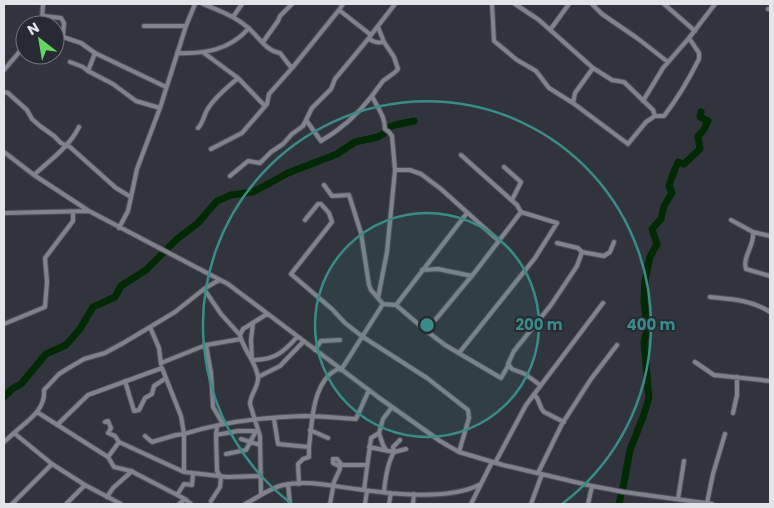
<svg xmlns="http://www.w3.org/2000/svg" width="774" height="508" viewBox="0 0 774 508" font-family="Poppins,sans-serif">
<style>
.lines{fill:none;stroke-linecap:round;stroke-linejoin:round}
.river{stroke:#012903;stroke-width:7}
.minor-casing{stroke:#4e5057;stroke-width:6}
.minor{stroke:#80838e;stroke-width:4}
.ring{fill:none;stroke:#398c87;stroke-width:2.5}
.centre{fill:#398c87;stroke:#282a33;stroke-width:2.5}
.ring-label{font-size:15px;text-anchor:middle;font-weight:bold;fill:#398c87;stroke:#282a33;stroke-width:4;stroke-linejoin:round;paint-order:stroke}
</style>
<rect width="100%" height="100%" fill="#32343d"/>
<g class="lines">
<!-- river -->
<path class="river" d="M677,165L678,162L684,164L700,149L698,136L703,131L708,121L700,117L701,112
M4,397L12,389L21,384L46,354L66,345L80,329L93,307L115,297L121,286L146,270L177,239L198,223L217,201L231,195L253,192L288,173L337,154L355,142L378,137L383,134L389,127L395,125L414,121
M623,488L630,450L643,417L649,398L644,342L647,329L644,301L645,281L650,257L657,244L652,229L661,219L664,206L672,193L669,186L675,169
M619,504L621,495"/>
<defs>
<path id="minor" d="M203,4C218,10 234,16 246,26C258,35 265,51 280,53L290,66L293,67L339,10L371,35L395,4
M492,4L494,41L517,60L536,71L549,88L573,103
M515,4L539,20L593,68L612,80L624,82L653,110L655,116L646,122L628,144L573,103L575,93L593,68
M592,4L602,14L637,38L668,62
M664,4L695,31
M768,9H770
M339,10L343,4
M233,17L242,4
M42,19L43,4
M41,25L42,19L44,16L61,18L64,23L63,37L81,43L95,53L166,87
M144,26H186
M378,27L384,42
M550,30L569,4
M55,36L63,37
M263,42L278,21L280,16L292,4
M177,53C205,54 230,50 249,28
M204,53L238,78L265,106
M70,62L83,67L88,71L113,84L136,101L160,108
M4,70L21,50L23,36H25
M88,71L95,53
M4,92L8,93L27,110L32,119L40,126L54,136L61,143L70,147L116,188L131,197
M372,96C377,107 385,116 385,129L389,132L392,136L395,170L387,252L378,298
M643,101L663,68L689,38
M655,116H664C678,98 689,79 699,59V53L689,38L715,4
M306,120L321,141C340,130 358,114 371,97C375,92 379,86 383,81C388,77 394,74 398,69L394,57L384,42C378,43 373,43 369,38L370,36
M198,128C204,122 204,113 209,107C216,96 228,87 238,78
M211,149L242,133L267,104L269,94L293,67
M4,152L34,175L89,211
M504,167L521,182L512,200
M395,170H410L421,174L441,189L499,241
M34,175C50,160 69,147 79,127
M230,176L248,161L260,163L271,152L283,144L292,134L303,126L312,108L331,89L335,79L369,38
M324,185L332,196L349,195L361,233L369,285L371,290L383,304L341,370
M4,213L89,211L228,284L378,397L440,441L459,452L503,465L592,486L624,492L712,504
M305,220L318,204H321L329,213L332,222L291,274L332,309L345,323L363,337L427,378L468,410L469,418L459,452
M731,220L753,232C755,245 742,257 746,269L770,276
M119,228L128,211L137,169L160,108L186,26L195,4
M753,232L770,236
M582,252L604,256L610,252L614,242
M422,270L438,269L472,276
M204,289L221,314L240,335
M710,297C731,299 752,300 770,312
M383,304L396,305L424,329L436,319L475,272L521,212L517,205L461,155
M396,305L467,213
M253,323L251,340L252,360C274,360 283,353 297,337
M4,324L45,307L47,282L45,258L73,221V212
M150,327L159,348L161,364
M424,329L445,345L501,378L508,366
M206,345L211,373L213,407L223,424
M315,350L321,341L340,340
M459,353L535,258L557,223L521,212
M695,362L714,375L770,381
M161,363L206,345L241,339
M258,377L280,366L303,342
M125,381L134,411L139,410L145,398L152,394L154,386L166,378
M540,385L525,374L512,369L508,364L514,351L551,305L577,266L582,252L578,248L557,243
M534,394C540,400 539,407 544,412L564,422
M37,412L108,457L114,467L131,471L185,499L179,504
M733,413L737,395V377
M274,419L278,444L309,447C312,424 312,392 329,375C332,372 336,370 340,368
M105,422L108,421L111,428L108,433L115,436L119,442
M57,425L88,395L162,368L181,416L184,434C222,422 265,417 306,416C322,416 339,418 356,419L369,390
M217,427L216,434L217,471L220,476
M310,430L328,438
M14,433C27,421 46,410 44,390L59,374L67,369L84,359L105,353L125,342L175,312L204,289L219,280
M379,433L383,445L387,451
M216,435L238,431H258
M241,439L260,445
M4,442L14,433L52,464L85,485L121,504
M369,447L394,452C388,462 385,481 384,492
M394,452L393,447L400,440
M394,452L406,449
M226,454L246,450L256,431
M108,457L119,442L184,472V434L176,435L152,442L145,436
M495,463L526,405L603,303
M184,472L228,477L260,476
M538,473L562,424L591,379L617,345
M288,484L290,504
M299,484L298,464L303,459L309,457V447
M364,490L371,438L379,433L383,419L392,407
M177,495L184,484L192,485L193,473
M261,495L260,436L250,404C250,394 259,387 258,377C256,361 243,350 240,335L243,329L267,314
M107,497L113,488L132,471
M185,499L191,504
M678,499L684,461
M211,501L220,487L221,476
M707,503L713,474L725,434
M12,504L52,464
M66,504L85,485
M245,504C257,498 270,488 283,485C307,480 332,486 356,489C391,494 449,501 481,484
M330,504L334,482L340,469L339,466L333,463V459H337L342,465H367
M365,504L367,491
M389,504L391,493
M413,504L414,494
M471,504L492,462
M531,504L542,474
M588,504L592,486"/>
</defs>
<!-- minor casing -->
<use href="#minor" class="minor-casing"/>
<!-- minor -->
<use href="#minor" class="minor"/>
</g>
<!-- distance rings -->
<circle cx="427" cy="325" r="112" fill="#398c87" fill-opacity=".12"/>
<g class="ring">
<circle cx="427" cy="325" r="112"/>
<path d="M292 504A224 224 0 1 1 562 504"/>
</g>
<circle cx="427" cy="325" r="8" class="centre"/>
<g class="ring-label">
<text x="539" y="330">200 m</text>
<text x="651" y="330">400 m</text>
</g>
<!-- border -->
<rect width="774" height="508" fill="none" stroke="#e2e4e9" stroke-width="10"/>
<!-- north arrow -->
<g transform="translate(40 40) rotate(329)"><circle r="24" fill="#282a33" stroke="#72747c"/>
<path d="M0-4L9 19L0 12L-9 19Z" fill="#67d466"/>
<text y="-8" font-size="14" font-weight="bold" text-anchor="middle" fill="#e2e4e9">N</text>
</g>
</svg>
